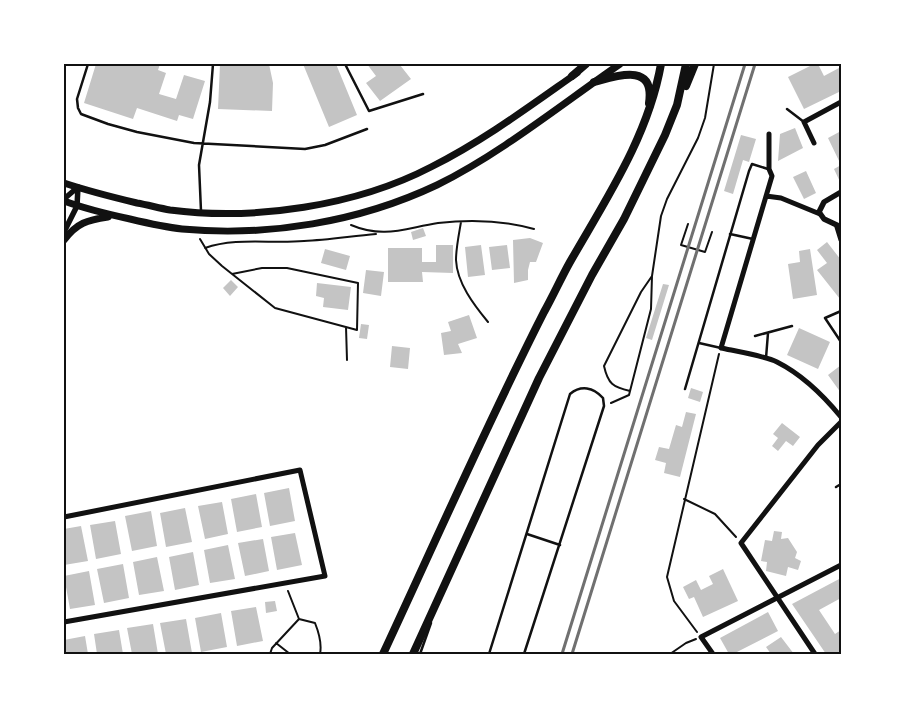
<svg xmlns="http://www.w3.org/2000/svg" width="905" height="718" viewBox="0 0 905 718" font-family="'DejaVu Sans',sans-serif">
<style>
.building{fill:#c4c4c4}
.lines{fill:none;stroke-linecap:round;stroke-linejoin:round}
.path{stroke:#111;stroke-width:2}
.service{stroke:#111;stroke-width:2.5}
.minor{stroke:#111;stroke-width:5}
.tertiary{stroke:#111;stroke-width:5.5}
.secondary{stroke:#111;stroke-width:7}
.trunk{stroke:#111;stroke-width:8}
.rail{stroke:#707070;stroke-width:3}
.neatline{fill:none;stroke:#111;stroke-width:2}
</style>
<rect width="100%" height="100%" fill="#fff"/>
<!-- building -->
<path class="building" d="M96,64H160L158,70L166,73L159,94L176,99L184,75L205,81L193,119L179,115L177,121L137,108L133,119L84,103Z
M220,64H269L273,83L272,111L218,109Z
M303,64H336L357,115L329,127Z
M367,64H402L400,65L411,79L380,101L366,83L376,76Z
M814,64H818L824,76L839,68L841,72V91L804,109L788,77Z
M795,128L803,148L778,161L780,134Z
M841,131V184L834,169L841,165L828,138Z
M741,135L756,139L749,162L743,160L733,194L724,191Z
M806,171L816,193L804,199L793,177Z
M423,228L426,236L413,240L411,232Z
M530,238L543,243L536,262H530L528,270V280L514,283L513,240Z
M827,242L841,260V298L840,299L817,270L827,263L817,250Z
M436,245H453V273L422,272L423,282H388V248H422V262H436Z
M481,245L485,275L468,277L465,247Z
M507,245L510,268L492,270L489,247Z
M325,249L350,256L346,270L321,263Z
M810,249L817,295L793,299L788,264L800,262L799,251Z
M366,270L384,272L381,296L363,293Z
M231,280L238,287L230,296L223,288Z
M317,283L351,287L348,310L323,307L324,298L316,296Z
M663,284L669,285L652,340L646,338Z
M469,315L477,338L458,344L462,353L444,355L441,333L451,331L448,322Z
M361,324L369,325L367,339L359,338Z
M799,328L830,342L818,369L787,355Z
M392,346L410,348L408,369L390,367Z
M841,365V393L828,375Z
M691,388L703,392L700,402L688,398Z
M686,412L696,414L680,477L664,473L666,463L655,460L659,447L669,449L676,425L682,427Z
M782,423L800,437L793,446L786,441L778,451L772,446L778,438L773,434Z
M289,488L295,521L270,526L264,493Z
M256,494L262,527L237,532L231,499Z
M222,502L228,534L205,539L198,506Z
M185,508L192,542L166,547L160,513Z
M151,511L157,546L132,551L125,516Z
M115,521L121,554L96,559L90,525Z
M81,526L88,561L64,565V529Z
M774,531L782,532L781,539L788,538L797,552L795,558L801,561L798,570L788,567L786,576L766,571L767,562L761,561L765,540L772,541Z
M295,533L302,565L277,570L271,537Z
M263,539L269,571L245,576L238,543Z
M228,545L235,579L210,583L204,550Z
M193,552L199,585L175,590L169,557Z
M157,557L164,591L139,595L133,562Z
M123,564L129,598L104,603L97,569Z
M723,569L738,601L703,617L694,597L689,599L683,587L696,580L701,590L713,584L709,576Z
M89,571L95,605L70,609L64,576Z
M841,578V598L819,610L835,634L841,630V651L836,654H826L792,604Z
M275,601L277,611L266,613L265,602Z
M256,607L263,641L237,646L231,611Z
M768,612L778,631L733,654H729L720,638Z
M221,613L227,647L201,652L195,618Z
M186,619L192,653L166,654L160,623Z
M153,624L158,654H132L127,628Z
M119,630L123,654H97L94,634Z
M85,636L88,654H64V640Z
M781,637L794,654H771L766,647Z"/>
<g class="lines">
<!-- path -->
<path class="path" d="M461,222C459,234 456,248 456,260C457,283 474,305 488,322
M688,224L681,245L705,252L712,232
M351,225C384,239 405,228 438,223C472,219 502,220 534,229
M200,239L209,254L222,266L275,308L357,330L358,283L287,268H262L232,274
M205,248C236,237 271,244 304,241C328,240 352,236 376,234
M346,327L347,360
M630,391C613,387 608,384 604,366L641,292L652,276
M611,403L629,395L651,309L652,276L661,216L667,199L698,138L705,118L714,64
M684,499L715,514L736,537
M288,591L299,619
M697,632L674,601L667,577L719,354
M276,643L290,654
M270,654L272,648L299,619L315,623C319,633 322,644 320,654
M670,654L686,643L696,639"/>
<!-- service -->
<path class="service" d="M88,64L77,99L78,108L81,114L108,124L137,132L194,143L305,149L325,145L367,129
M345,64L369,111L423,94
M787,109L804,122
M201,211L199,165L210,102L213,64
M730,234L753,239
M841,311L825,318L841,342
M755,336L792,326
M699,343L721,348
M766,358L768,333
M685,389L749,171L752,164L768,169
M836,487L841,484
M527,534L560,545
M420,654L431,623
M489,654L570,394C581,385 593,387 603,398L604,406L524,654"/>
<!-- minor -->
<path class="minor" d="M769,134V169L772,176L721,348C735,351 765,356 777,362C803,375 823,395 841,417
M814,143L804,122L841,102
M766,196L781,198L820,214
M837,227L841,240
M64,517L300,470L325,576L64,622
M713,654L701,637L841,565
M815,654L741,543L818,445L841,422"/>
<!-- tertiary -->
<path class="tertiary" d="M841,192L824,202L819,212L824,219L841,227
M64,199L78,187
M64,232L77,206L78,187"/>
<!-- secondary -->
<path class="secondary" d="M64,183C88,191 112,197 137,203C148,205 159,208 170,210C254,221 356,206 431,167C483,141 530,106 577,73
M64,201C86,209 107,214 130,219C147,223 164,227 182,229C268,237 359,222 437,185C500,154 562,104 620,64
M64,240C77,223 87,220 108,217"/>
<!-- trunk -->
<path class="trunk" d="M572,76L586,64
M594,82C617,76 655,62 649,103
M686,86L695,64
M383,654C436,540 487,424 544,312C553,296 561,278 570,262C606,199 648,137 661,64
M413,654L539,378L592,275L624,219L665,135L677,105L686,64"/>
<!-- rail -->
<path class="rail" d="M562,654L745,64
M572,654L755,64"/>
</g>
<!-- border -->
<rect width="905" height="718" fill="none" stroke="#ffffff" stroke-width="130"/>
<rect x="65" y="65" width="775" height="588" class="neatline"/>
</svg>
